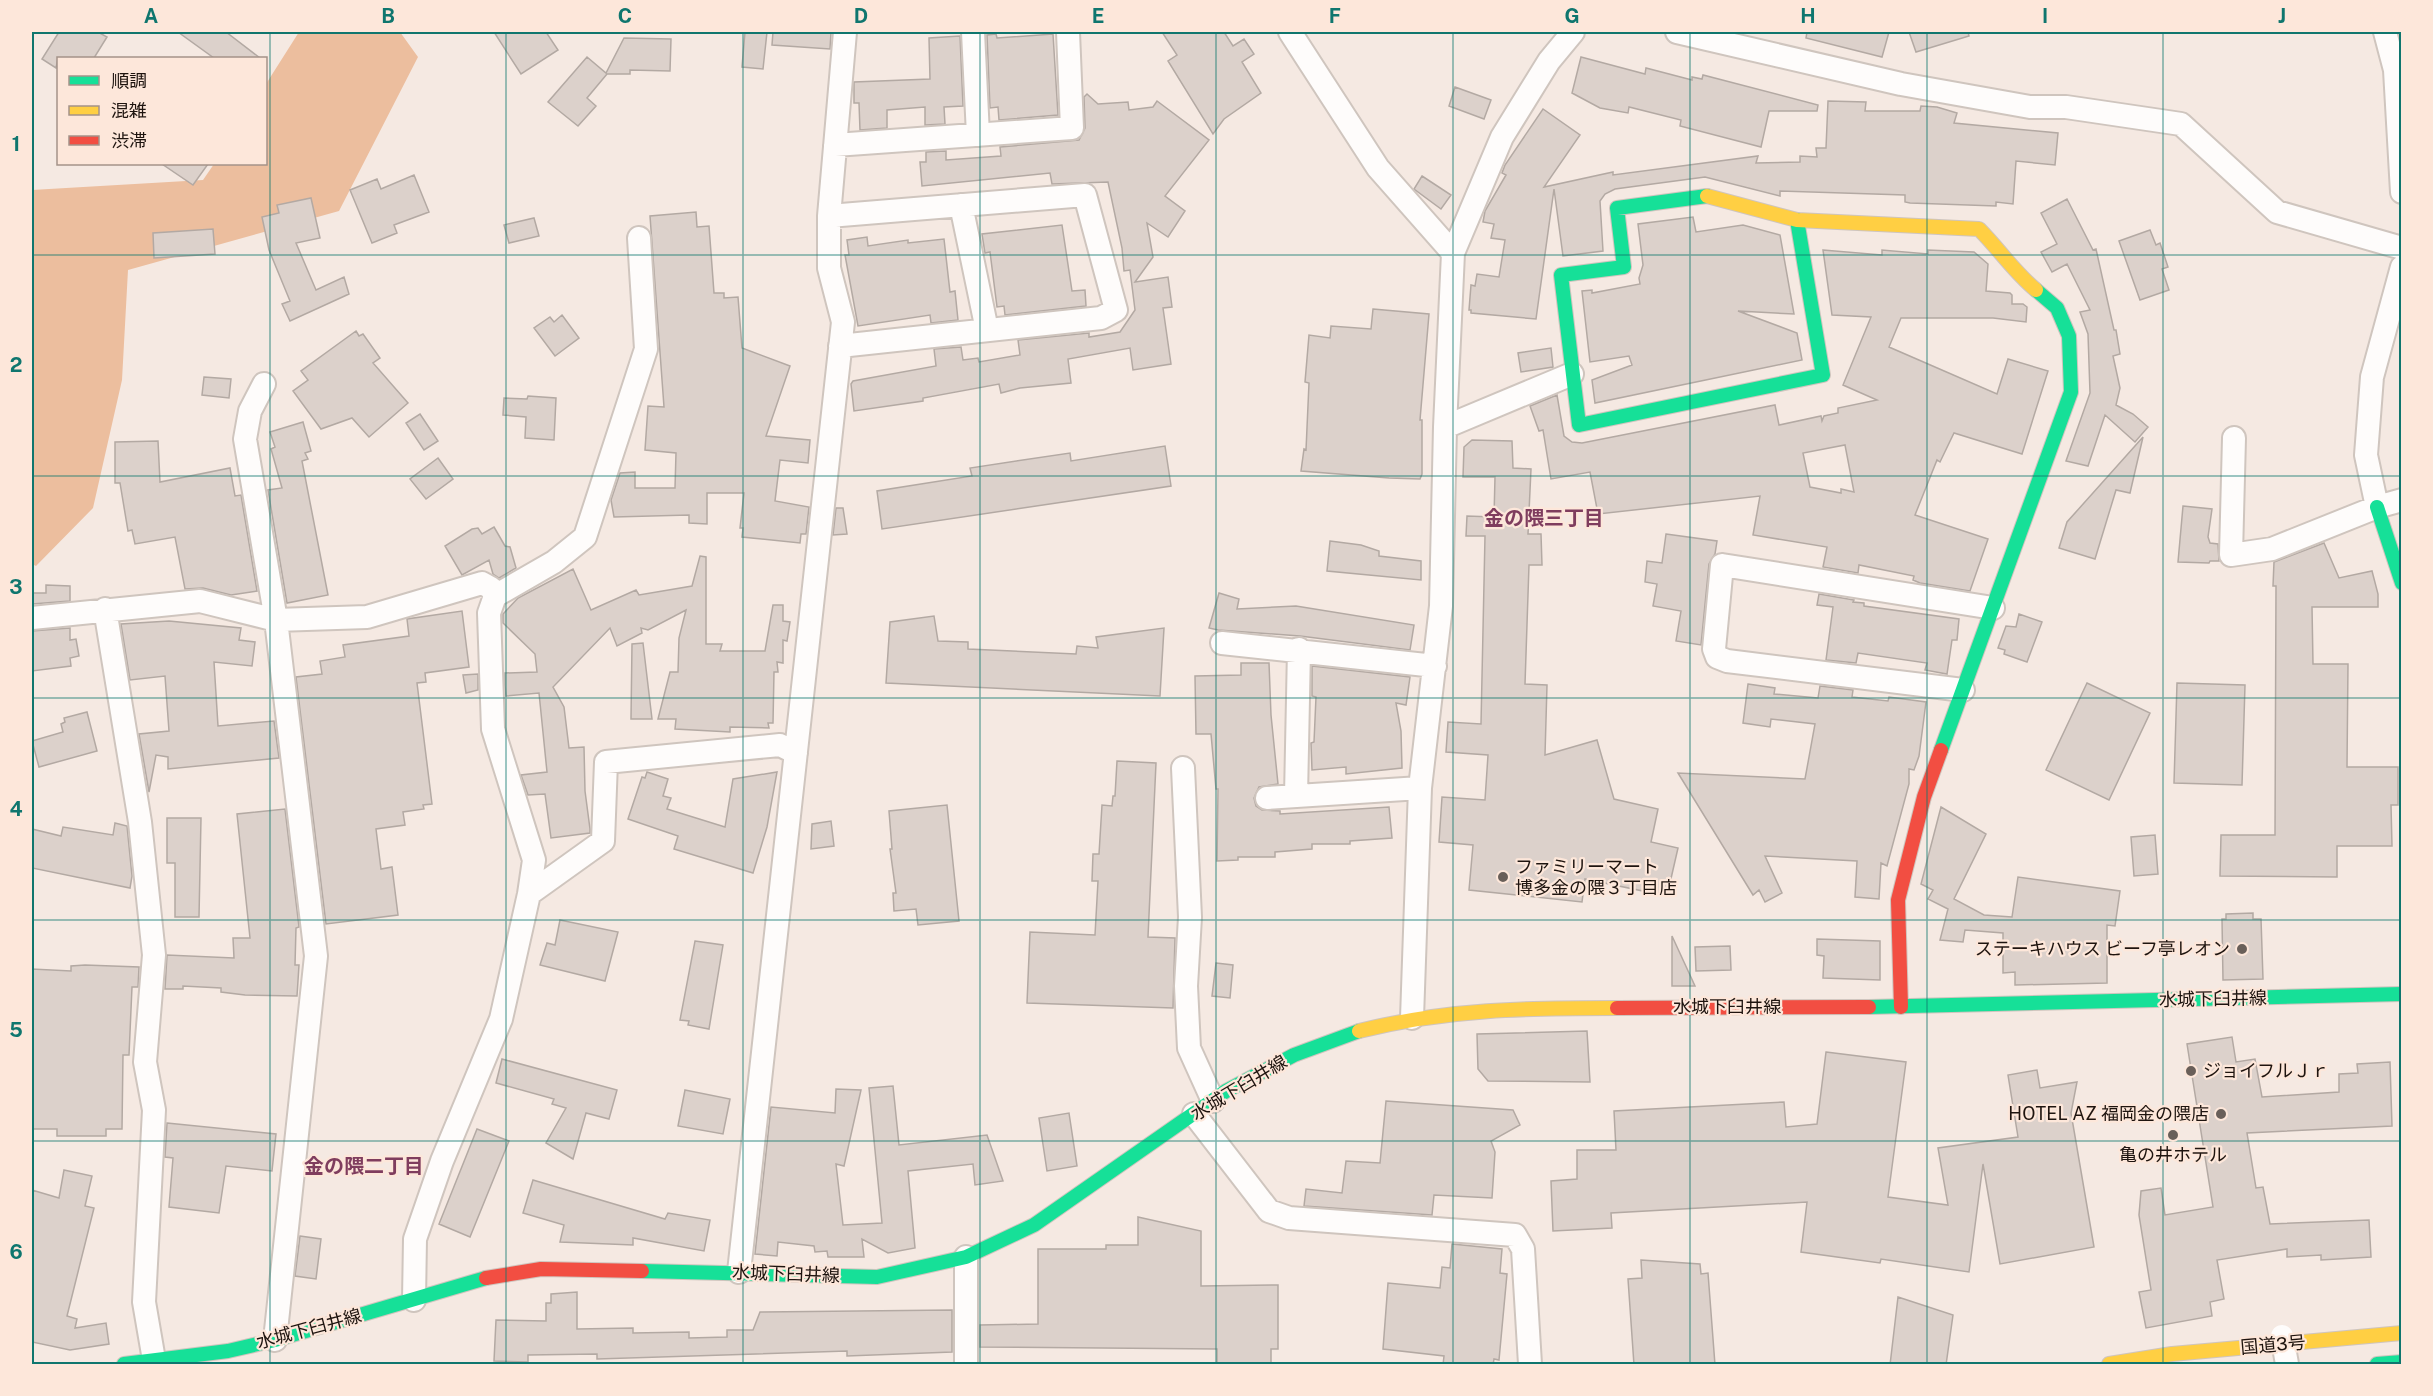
<svg xmlns="http://www.w3.org/2000/svg" width="2433" height="1396" viewBox="0 0 2433 1396" font-family="'Public Sans','Noto Sans JP',sans-serif">
<style>
.forest{fill:#ecbe9e}
.building{fill:#dcd1cb;stroke:#b3a9a3;stroke-width:1.5;fill-rule:evenodd}
.lines{fill:none;stroke-linecap:round;stroke-linejoin:round}
.street-casing{stroke:#cfc5be;stroke-width:26}
.fast-casing{stroke:#cfc5be;stroke-width:16}
.slow-casing{stroke:#cfc5be;stroke-width:16}
.jam-casing{stroke:#cfc5be;stroke-width:16}
.street{stroke:#fefcfb;stroke-width:22}
.fast{stroke:#16e098;stroke-width:14}
.slow{stroke:#ffcf43;stroke-width:14}
.jam{stroke:#f24e42;stroke-width:14}
.street-bridge-casing{stroke:#cfc5be;stroke-width:26;stroke-linecap:butt}
.street-bridge{stroke:#fefcfb;stroke-width:22}
.grid{fill:none;stroke:#0f766e;stroke-width:1.5;stroke-opacity:0.55}
.poi-dot{fill:#695f59;stroke:#fde7da;stroke-width:2}
.labels{text-anchor:middle;stroke-width:4.5;stroke-linejoin:round;paint-order:stroke}
.poi-label{font-size:18px;fill:#1e140f;stroke:#fde7da;text-anchor:start}
.street-label{font-size:18px;fill:#1e140f;stroke:#fde7da}
.neighbourhood-label{font-size:20px;font-weight:bold;fill:#7f3d5e;stroke:#fde7da}
.neatline{fill:none;stroke:#0f766e;stroke-width:2}
.grid-label{font-size:20px;text-anchor:middle;font-weight:bold;fill:#0f766e}
</style>
<rect width="100%" height="100%" fill="#f5e9e2"/>
<!-- forest -->
<path class="forest" d="M299,32H400L418,57L339,211L128,270L122,380L93,508L36,566L32,564V190L203,180L214,164H266V84Z"/>
<!-- building -->
<path class="building" d="M59,32H98L107,37L94,58H58L56,68L42,59Z
M178,32H226L260,58H214Z
M494,32H546L558,50L521,74Z
M745,32H767L763,69L742,67Z
M773,32H831L830,49L772,45Z
M1162,32H1224L1233,46L1244,39L1254,54L1242,62L1261,93L1224,119L1213,134L1168,61L1177,55Z
M1807,32H1889L1882,57L1806,38Z
M1909,32H1968L1969,36L1916,52Z
M996,34L997,38L1053,34L1058,115L999,120L998,107L990,108L987,35Z
M960,36L963,106L944,107L945,124L925,125V107L887,110V128L860,130L859,103H854V82L930,79L929,38Z
M624,38L671,39L670,71L630,70V74H607L587,98L596,106L578,126L548,102L587,57L606,73Z
M1581,57L1645,74L1646,68L1692,80V77L1702,79L1703,75L1818,105L1817,111H1769L1761,147L1680,126L1681,120L1629,107L1628,113L1600,108L1572,93Z
M1455,87L1491,100L1484,119L1449,106Z
M1087,94L1098,104L1128,102L1129,110L1153,107L1157,101L1209,140L1165,196L1185,211L1168,237L1147,223L1153,257L1135,282L1168,277L1172,307L1163,308L1171,364L1133,370L1130,348L1068,359L1071,383L1020,388L1001,393L999,384L923,398V401L854,411L851,384L853,381L936,366L934,349L961,347L963,360L978,358L979,362L1020,355L1018,340L1089,333V337L1120,332L1135,310L1130,270L1124,271L1122,248L1108,182L1052,184L1050,173L922,186L920,162H926V152L946,151V160L1001,156L1000,147L1079,140L1085,128L1084,97Z
M1828,101L1866,102L1865,111H1920L1921,106L1937,107L1957,113L1954,123L2058,133L2055,165L2016,161L2013,204L1996,202V206L1910,203L1905,202V195L1780,191V196L1705,177L1615,189L1605,194L1600,201L1603,251L1563,256L1554,189L1536,319L1471,313V310H1469L1471,285L1475,286L1477,274L1499,277L1505,240L1491,238L1494,224L1483,222L1485,211L1506,175L1502,173L1505,165L1543,109L1580,135L1544,187L1613,172V175L1758,156L1756,163L1800,162V156L1817,157L1816,148H1826Z
M162,164H208L193,185Z
M414,175L429,212L394,225L397,233L372,243L350,190L377,179L381,189Z
M1422,176L1451,195L1441,209L1414,189Z
M311,198L320,238L296,243L316,290L344,277L349,294L290,321L282,304L290,301L269,250L262,217L279,213L277,205Z
M2067,199L2093,250L2096,249L2114,330H2116L2120,354L2113,356L2120,388L2116,405L2133,414L2148,427L2135,442L2105,415L2088,466L2066,461L2090,393L2088,334L2080,312L2090,310L2067,264L2052,272L2041,252L2057,244L2041,213Z
M696,212L697,227L709,226L714,293H724V298L738,297L742,348L790,366L766,436L810,440L808,463L780,460L775,501L809,507L806,534H801L800,543L742,537L743,528H740L744,493H707V524L689,523V515L614,517L611,500L620,473L635,472V488H675L676,453L645,450L648,406L664,407L650,216Z
M1693,217L1696,232L1743,225L1780,235L1794,314L1738,311L1797,333L1802,360L1595,403L1592,380L1632,365L1629,356L1590,362L1582,291L1592,290V293L1640,284L1639,278L1643,265L1638,224Z
M534,218L539,236L509,243L504,225Z
M1062,225L1072,291L1085,290L1086,306L1005,315L1004,306L997,307L990,252L985,253L982,234Z
M213,229L215,254L154,258L153,233Z
M2150,230L2156,245L2160,243L2168,267L2162,269L2169,290L2140,300L2119,241Z
M867,237L868,246L908,240V243L944,239L950,292L955,291L958,320L931,323L930,315L858,326L845,255H849L847,240Z
M1823,250L1882,255V250L1928,254V250L1974,252L1988,264L1986,291L2010,293L2012,295V304H2023L2027,307L2026,322L1993,318H1901L1889,347L1997,394L2008,359L2048,371L2022,454L1954,433L1940,462L1937,460L1915,515L1988,539L1970,591L1920,583L1913,580L1914,576L1859,565L1858,573L1823,567L1827,547L1753,535L1760,496L1598,514L1590,472L1551,479L1543,430L1539,431L1530,406L1557,395L1564,436L1572,442L1582,443L1775,405L1779,425L1821,416L1822,421L1824,416L1838,413V408L1877,400L1843,385L1871,317L1832,315ZM1845,445L1854,492L1841,489V493L1810,487L1803,453Z
M1373,309L1429,314L1420,420H1422V474L1420,479L1389,478L1301,471L1304,449L1306,450L1309,383L1305,382L1309,335L1330,338L1331,326L1371,329Z
M562,315L579,338L555,356L534,328L550,317L554,322Z
M356,331L359,336L363,334L380,358L373,363L408,403L369,437L352,418L321,429L293,391L308,380L301,371Z
M1551,348L1553,367L1521,372L1518,353Z
M204,377L231,379L229,398L202,395Z
M528,396L556,398L554,440L525,438L526,417L503,415L504,398L527,399Z
M420,414L438,441L424,450L406,423Z
M303,422L311,451L305,453L308,459L302,461L328,595L287,603L268,490L282,488L271,449L275,447L270,432Z
M2143,437L2130,493L2116,490L2095,559L2059,548L2067,522Z
M1472,440L1512,441L1513,468L1531,469L1528,534H1541L1542,565H1529L1525,684L1547,685L1545,755L1597,740L1614,799L1658,809L1651,842L1678,848L1667,896L1585,879L1582,902L1469,890L1473,845L1439,842L1442,797L1485,800L1488,755L1446,752L1448,722L1481,724L1485,536H1466L1467,516L1494,517L1495,477H1463L1464,447Z
M158,441L160,482L230,468L235,496L241,495L257,591L231,595L203,588L185,589L175,537L135,544L132,530L128,531L120,483H115V442Z
M1165,446L1171,486L882,529L877,491L972,476L970,468L1070,453L1071,461Z
M438,458L453,479L426,499L410,479Z
M2183,506L2212,509L2208,537L2210,543L2218,544L2219,561H2210L2209,563L2178,562Z
M836,508H843L847,534L833,535Z
M494,527L505,546L510,547L516,568L499,578L493,574L489,560L462,575L445,546L472,529L478,528L482,534Z
M1666,534L1717,541L1715,554L1709,564L1701,645L1676,641L1681,611L1653,606L1657,584L1645,582L1647,561L1662,563Z
M1330,541L1361,545L1379,551V556L1421,561V580L1327,571Z
M2324,543L2339,578L2372,571L2378,594V607H2312L2313,664H2348L2347,767H2398V805H2391L2392,846H2337V877L2220,876L2221,835H2275L2276,586H2273L2274,562Z
M700,556L706,557V644H722L720,651H765L773,605H783V621L790,622L787,641L783,640V663L777,662L778,672H774L773,723H768L769,728L730,727V732L675,729L676,719H658L670,672H678L679,638L686,610L648,630L641,628L642,633L617,646L610,628L553,687L564,707L569,748L584,747L585,791L590,829V833L551,838L545,794L528,795L521,775L547,772L539,693L506,696L505,685V673L537,672L535,654L503,623V614L518,598L573,569L591,610L636,590L639,595L692,586Z
M46,585L70,586V601L32,604V593H46Z
M1219,593L1239,599L1237,609L1296,606L1414,625L1410,650L1300,636L1218,630L1209,628Z
M1819,594L1854,600L1853,602L1864,603V606L1959,619L1957,640H1952L1947,674L1925,670L1927,663L1858,653L1856,663L1826,660L1833,607L1817,605Z
M462,611L469,667L425,673L426,682L417,683L432,804L423,805L424,809L403,812L405,825L376,829L381,869L392,867L398,915L326,924L296,677L322,674L320,661L345,657L343,645L409,636L407,619Z
M2019,614L2042,622L2027,662L2004,654L2005,650L1998,648L2006,626L2016,627Z
M934,616L938,641L968,642V649L1076,654L1077,646L1098,648L1096,637L1164,628L1160,696L886,683L890,622Z
M169,621L241,628L239,640L255,642L252,666L214,662L218,726L274,721L279,758L168,769V757L156,755L149,792L139,734L169,731L165,676L130,680L121,624Z
M70,628V640L76,639L79,656L70,658L71,666L32,671V631Z
M643,643L652,719H631L632,644Z
M1241,663H1269L1271,715L1278,784L1259,787L1254,798L1256,806L1262,810L1280,811V814L1389,807L1392,838L1350,841V844H1312V849L1275,852V857H1238V860L1217,861L1218,789H1216L1211,734H1196L1195,676L1241,675Z
M1312,666L1410,677L1406,705L1396,703L1401,731L1402,768L1346,774V767L1312,770L1311,743L1314,742L1316,697L1312,696Z
M478,674V690L466,693L463,675Z
M2087,683L2150,713L2109,800L2046,770Z
M2177,683L2245,685L2242,785L2174,783Z
M1748,684L1775,688L1774,694L1818,698L1820,686L1853,690L1852,697L1888,701L1889,697L1926,702L1919,756L1914,770L1909,769V784L1887,866L1881,863L1879,899L1855,897L1857,861L1765,856L1782,893L1765,902L1759,890L1753,895L1678,773L1805,779L1815,724L1771,719L1770,727L1743,723Z
M87,712L97,751L39,767L32,741L63,732L61,724L65,722L64,718Z
M1117,761L1156,763L1148,937L1175,938L1173,1008L1027,1003L1030,932L1095,935L1098,881H1092L1093,854H1099L1102,805L1112,806L1113,796H1115Z
M647,772L668,779L663,796L671,798L667,809L725,827L733,779L777,772L767,827L753,873L674,849L678,836L628,819L642,777L645,778Z
M947,805L959,921L918,925L916,909L894,911L893,893H896L890,849H892L889,811Z
M1941,807L1986,834L1954,899L1984,915L2012,917L2018,877L2120,891L2115,926L2107,925V983L2015,985V972L2003,973V933L1965,930L1963,942L1940,940L1948,909L1928,899L1933,890L1921,884Z
M285,809L299,927L296,928L295,965H299L297,996L245,995L221,992V988L183,986V989H165L167,955L234,958L233,938H250L237,814Z
M167,818H201L199,917H175V863H167Z
M831,821L834,846L811,849L812,824Z
M115,823L127,826L132,876L130,888L32,868V829L61,836L63,827L113,835Z
M2155,835L2158,874L2134,876L2131,837Z
M2253,913V919H2261L2263,979L2223,980L2222,919H2226V914Z
M560,920L618,932L605,981L540,965L547,943L555,945Z
M1672,936L1695,986H1672Z
M1817,939L1880,941V980L1823,978L1824,956L1817,955Z
M695,941L723,945L709,1029L688,1025L689,1021L680,1020Z
M1730,946L1731,970L1696,971L1695,947Z
M1216,963L1233,965L1230,998L1212,996Z
M85,965L139,967L138,987H132L129,1055H123L122,1129H106V1136H57V1129H32V969L71,971V966Z
M1587,1031L1590,1082L1488,1081L1478,1069L1477,1034Z
M2232,1037L2236,1062L2255,1059L2262,1097L2339,1092V1074L2358,1073L2357,1064L2390,1062L2392,1126L2247,1133L2256,1188L2263,1187L2270,1224L2369,1220L2371,1257L2321,1260V1255L2287,1257V1249L2217,1260L2224,1299L2210,1302L2212,1316L2146,1328L2139,1292L2151,1290L2139,1215L2141,1191L2161,1188L2165,1215L2213,1207L2187,1044Z
M1826,1052L1906,1062L1888,1197L1948,1205L1938,1148L2018,1137L2008,1075L2037,1070L2040,1088L2077,1082L2071,1113L2094,1247L2000,1264L1983,1164L1969,1272L1881,1259L1880,1263L1801,1252L1807,1202L1611,1213L1612,1228L1553,1231L1551,1181L1577,1179V1150H1616L1614,1111L1784,1102L1786,1127L1817,1124Z
M502,1059L617,1090L609,1119L586,1113L573,1159L546,1143L566,1108L552,1104L554,1099L496,1083Z
M893,1086L899,1145L987,1135L1003,1181L975,1185L973,1164L908,1171L915,1248L888,1253L862,1239L864,1257H828L827,1251L815,1252L814,1246L778,1242L777,1256L755,1254L771,1107L835,1113L836,1089L861,1090L844,1166L836,1164L843,1225L882,1223L869,1088Z
M685,1090L730,1099L723,1134L678,1126Z
M1386,1101L1513,1110L1520,1125L1491,1141L1495,1152L1492,1198L1434,1195L1432,1215L1304,1206L1306,1189L1342,1193L1346,1161L1380,1163Z
M1069,1113L1077,1166L1047,1171L1039,1118Z
M167,1123L276,1134L272,1171L226,1166L219,1213L169,1207L173,1158L165,1157Z
M477,1129L509,1141L470,1237L439,1224Z
M64,1170L92,1176L85,1206L94,1208L67,1316L77,1319L75,1328L106,1323L109,1344L70,1350L32,1342V1190L59,1198Z
M533,1180L665,1219L668,1213L710,1220L704,1251L633,1238V1245L560,1242L564,1225L523,1213Z
M1138,1217L1201,1231V1286L1278,1285V1349H1271V1365H1217V1349L980,1347V1325L1038,1324V1249H1106V1245H1138Z
M300,1236L321,1239L316,1279L295,1276Z
M1452,1244L1502,1249L1500,1273L1507,1274L1499,1360L1494,1359L1493,1365H1443L1444,1356L1383,1349L1388,1283L1440,1288L1442,1267L1450,1268Z
M1641,1260L1700,1264L1701,1274L1708,1273L1715,1365H1634L1628,1279L1642,1278Z
M577,1292V1329L633,1328V1333L689,1332V1338L727,1337V1330H753L760,1312L952,1310V1352L847,1356V1351L597,1359V1354L528,1355V1362L494,1361L496,1320L546,1321V1303H551V1294Z
M1898,1297L1953,1315L1946,1365H1890Z"/>
<g class="lines">
<defs>
<path id="street" d="M973,32L978,135
M1290,32L1378,168L1453,253
M1677,32L1901,84L2030,107H2066L2181,124L2277,212L2402,248
M2385,32L2395,70L2402,192
M835,145L1072,128L1068,32
M961,205L987,330
M829,216L1085,195L1116,310L1101,318L840,346
M264,384L250,411L245,439L276,620L316,956L275,1340
M1445,427L1572,374
M2234,438L2231,555L2272,549L2377,507L2402,500
M2377,507L2366,455L2372,377L2402,267
M495,596L554,562L585,537L646,349L639,238
M105,609L140,822L154,955L145,1062L154,1110L144,1302L154,1360
M32,618L200,601L276,620L367,617L482,583L491,588L495,596L489,613L493,729L534,860L529,894L501,1019L442,1161L415,1239L414,1300
M1222,643L1435,666
M1963,690L1727,661L1717,657L1714,649L1722,565L1993,608
M1183,768L1190,917L1186,986L1189,1048L1213,1101
M1296,796L1299,649
M1267,798L1420,788
M529,894L603,841L606,762L780,745L796,753
M1412,1018L1420,788L1441,606L1445,427L1453,253L1502,137L1549,61L1573,32
M1194,1114L1269,1211L1289,1218L1515,1235L1523,1249L1530,1364
M739,1272L843,322L829,268V216L845,32
M966,1364V1257"/>
<path id="fast" d="M1707,196L1617,208L1624,267L1561,275L1579,425L1823,375L1797,220
M2377,507L2402,583
M1941,750L2071,392L2069,336L2057,308L2036,290
M1869,1007L2402,994
M642,1271L877,1277L966,1257L1034,1225L1226,1091L1294,1055L1359,1031
M124,1364L228,1351L275,1340L486,1278
M2377,1364L2402,1362"/>
<path id="slow" d="M1707,196L1797,220L1979,229C1999,249 2014,272 2036,290
M1359,1031C1447,1009 1526,1008 1617,1008
M2109,1364L2172,1354L2402,1333"/>
<path id="jam" d="M1901,1007L1898,900L1924,797L1941,750
M1617,1008L1869,1007
M486,1278L541,1269L642,1271"/>
</defs>
<!-- street casing -->
<use href="#street" class="street-casing"/>
<!-- fast casing -->
<use href="#fast" class="fast-casing"/>
<!-- slow casing -->
<use href="#slow" class="slow-casing"/>
<!-- jam casing -->
<use href="#jam" class="jam-casing"/>
<!-- street -->
<use href="#street" class="street"/>
<!-- fast -->
<use href="#fast" class="fast"/>
<!-- slow -->
<use href="#slow" class="slow"/>
<!-- jam -->
<use href="#jam" class="jam"/>
<defs>
<path id="street-bridge" d="M2282,1336L2287,1364"/>
</defs>
<!-- street-bridge casing -->
<use href="#street-bridge" class="street-bridge-casing"/>
<!-- street-bridge -->
<use href="#street-bridge" class="street-bridge"/>
</g>
<!-- grid -->
<path class="grid" d="M270,32V1364M506,32V1364M743,32V1364M980,32V1364M1216,32V1364M1453,32V1364M1690,32V1364M1927,32V1364M2163,32V1364M32,255H2402M32,476H2402M32,698H2402M32,920H2402M32,1141H2402"/>
<!-- markers -->
<g class="poi-dot">
<circle cx="1503" cy="877" r="6"/>
<circle cx="2242" cy="949" r="6"/>
<circle cx="2191" cy="1071" r="6"/>
<circle cx="2221" cy="1114" r="6"/>
<circle cx="2173" cy="1135" r="6"/>
</g>
<g class="labels">
<!-- poi labels -->
<g class="poi-label">
<text x="1515" y="873">ファミリーマート<tspan x="1515" dy="21">博多金の隈３丁目店</tspan></text>
<text x="2230" y="955" text-anchor="end">ステーキハウス ビーフ亭レオン</text>
<text x="2203" y="1077">ジョイフルＪｒ</text>
<text x="2209" y="1120" text-anchor="end">HOTEL AZ 福岡金の隈店</text>
<text x="2173" y="1161" text-anchor="middle">亀の井ホテル</text>
</g>
<!-- street labels -->
<g class="street-label">
<text transform="translate(2213 999) rotate(-1)" y="6">水城下臼井線</text>
<text x="1727" y="1013">水城下臼井線</text>
<text transform="translate(1239 1088) rotate(-31)" y="6">水城下臼井線</text>
<text transform="translate(786 1274) rotate(2)" y="6">水城下臼井線</text>
<text transform="translate(309 1329) rotate(-15)" y="6">水城下臼井線</text>
<text transform="translate(2273 1345) rotate(-5)" y="6">国道3号</text>
</g>
<!-- neighbourhood labels -->
<g class="neighbourhood-label">
<text x="1544" y="525">金の隈三丁目</text>
<text x="364" y="1173">金の隈二丁目</text>
</g>
</g>
<!-- border -->
<rect width="2433" height="1396" fill="none" stroke="#fde7da" stroke-width="66"/>
<!-- legend -->
<rect x="57" y="57" width="210" height="108" fill="#fde7da" stroke="#a49389" stroke-width="1.5"/>
<rect x="69" y="76" width="30" height="9" fill="#16e098" stroke="#a49389" stroke-width="1.5"/>
<text x="111" y="87" font-size="18" fill="#1e140f">順調</text>
<rect x="69" y="106" width="30" height="9" fill="#ffcf43" stroke="#a49389" stroke-width="1.5"/>
<text x="111" y="117" font-size="18" fill="#1e140f">混雑</text>
<rect x="69" y="136" width="30" height="9" fill="#f24e42" stroke="#a49389" stroke-width="1.5"/>
<text x="111" y="147" font-size="18" fill="#1e140f">渋滞</text>
<rect x="33" y="33" width="2367" height="1330" class="neatline"/>
<g class="grid-label">
<text x="151" y="23">A</text>
<text x="388" y="23">B</text>
<text x="625" y="23">C</text>
<text x="861" y="23">D</text>
<text x="1098" y="23">E</text>
<text x="1335" y="23">F</text>
<text x="1572" y="23">G</text>
<text x="1808" y="23">H</text>
<text x="2045" y="23">I</text>
<text x="2282" y="23">J</text>
<text x="16" y="151">1</text>
<text x="16" y="372">2</text>
<text x="16" y="594">3</text>
<text x="16" y="816">4</text>
<text x="16" y="1037">5</text>
<text x="16" y="1259">6</text>
</g>
</svg>
